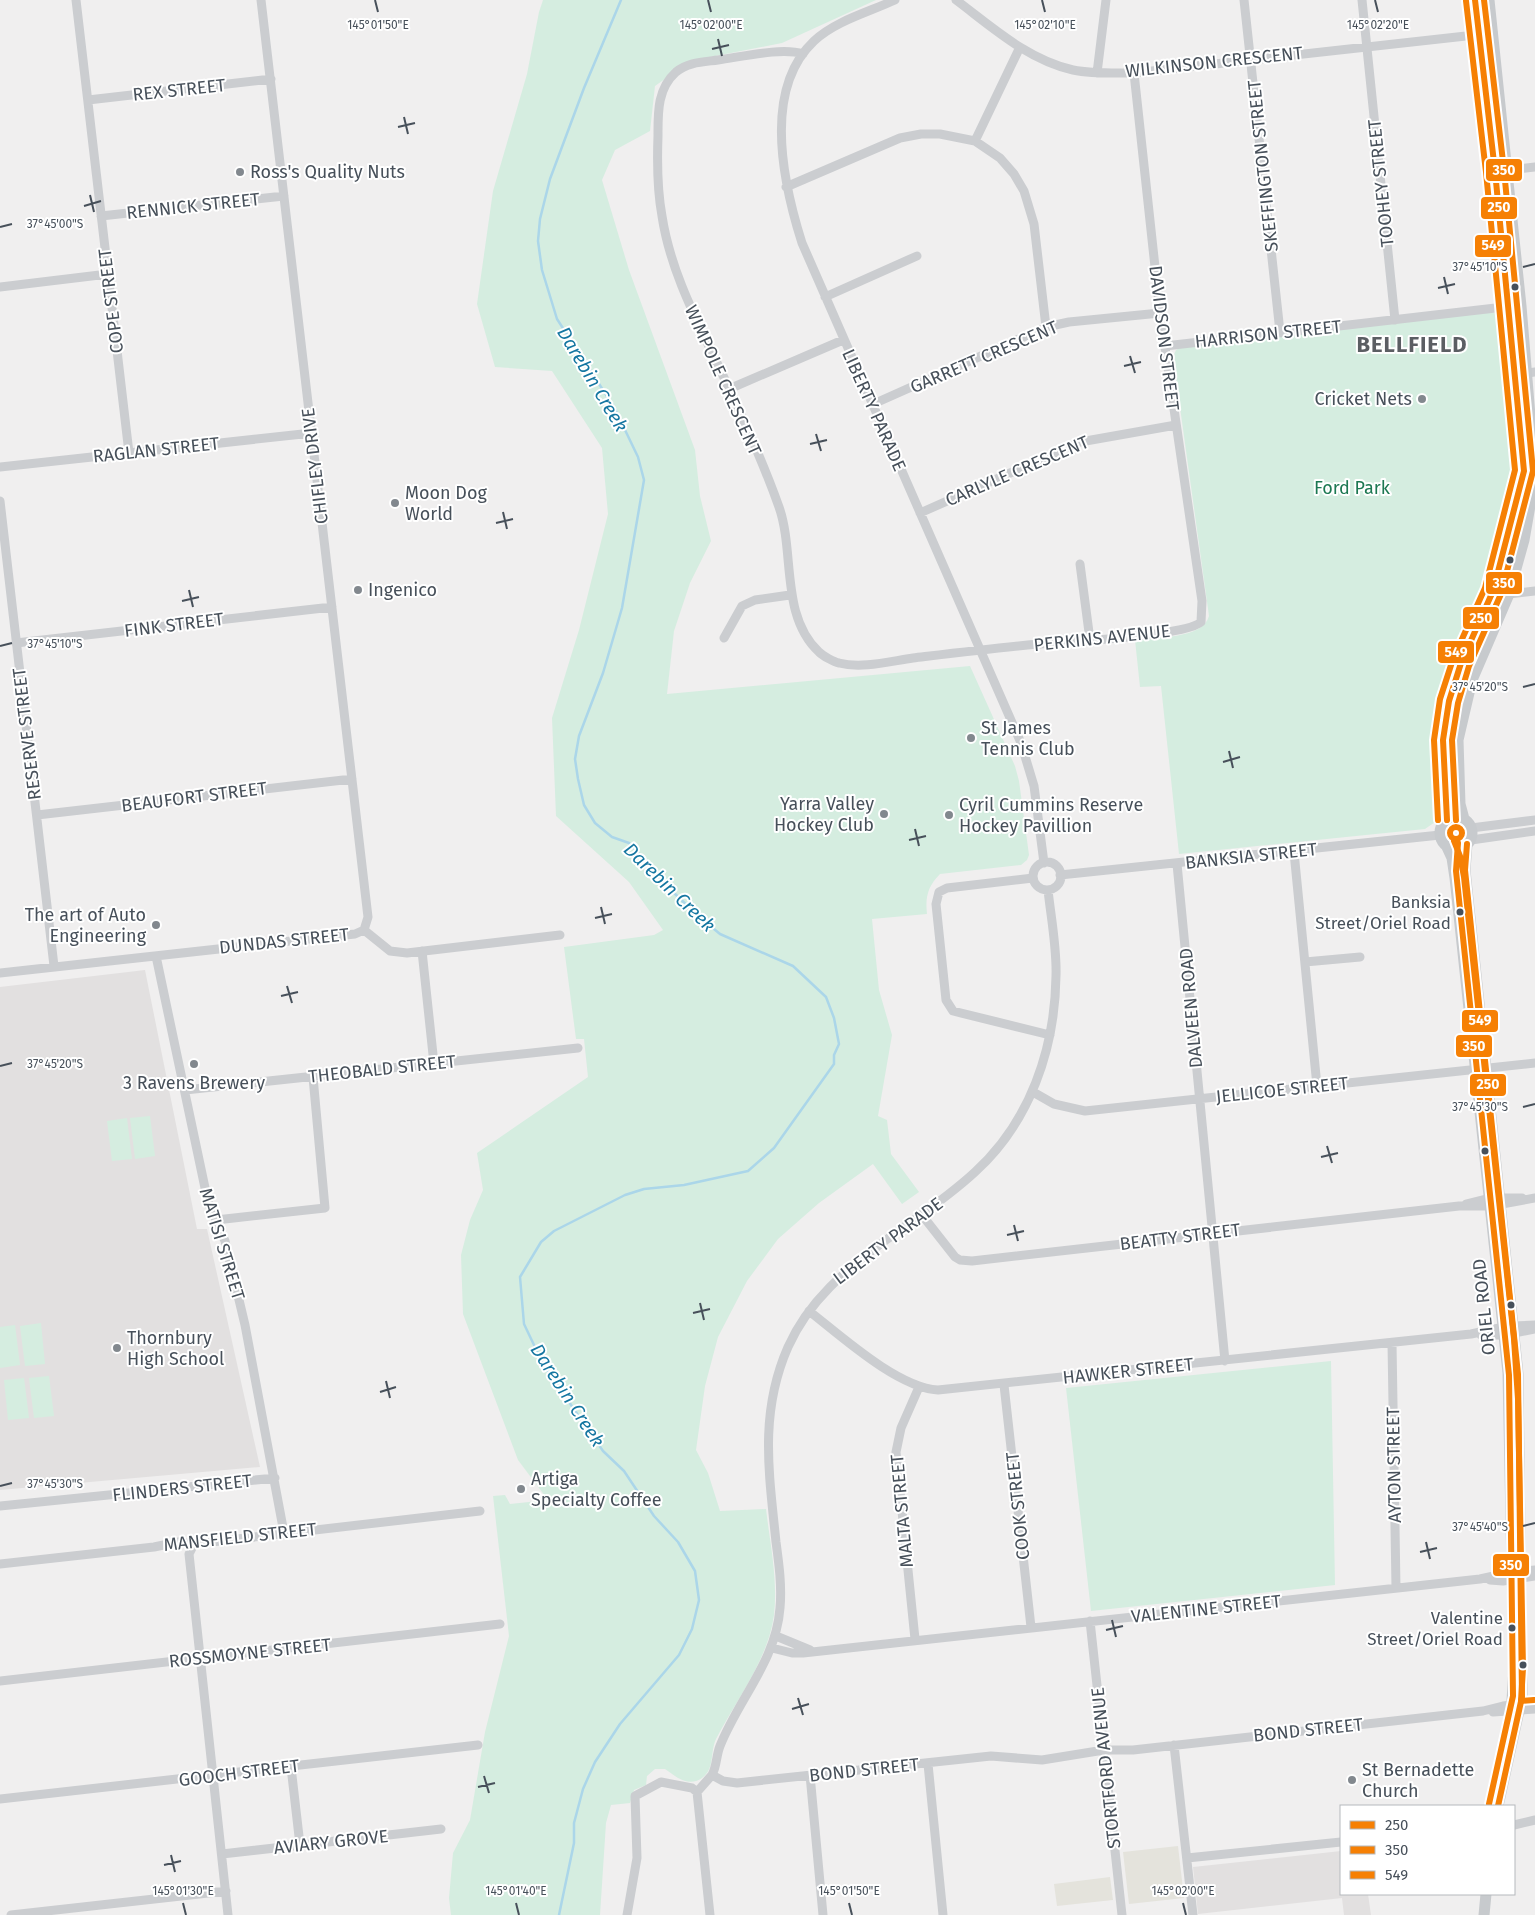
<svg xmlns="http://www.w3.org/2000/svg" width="1535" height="1915" viewBox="0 0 1535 1915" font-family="'Fira Sans',sans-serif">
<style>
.commercial{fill:#e4e3dc}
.education{fill:#e2e0e0}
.green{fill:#d5ede0}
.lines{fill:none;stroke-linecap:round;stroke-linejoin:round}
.stream{stroke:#abd6e9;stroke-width:2.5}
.minor{stroke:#cbcdd0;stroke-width:9}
.major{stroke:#c7cacd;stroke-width:11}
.bus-1-casing{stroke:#fff;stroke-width:10}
.bus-2-casing{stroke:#fff;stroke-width:10}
.bus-3-casing{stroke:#fff;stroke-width:10}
.bus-1{stroke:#f68004;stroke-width:6}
.bus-2{stroke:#f68004;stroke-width:6}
.bus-3{stroke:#f68004;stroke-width:6}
.ticks{fill:none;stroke:#47505a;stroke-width:2}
.poi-dot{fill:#82888e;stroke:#fff;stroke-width:2}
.bus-dot{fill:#47505a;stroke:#fff;stroke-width:2}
.labels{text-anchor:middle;stroke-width:4;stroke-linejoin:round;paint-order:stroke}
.bus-label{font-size:17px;fill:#47505a;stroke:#fff;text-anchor:end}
.street-label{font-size:18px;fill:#47505a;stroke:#fff}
.poi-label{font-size:18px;fill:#47505a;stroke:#fff;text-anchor:start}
.park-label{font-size:18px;fill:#1c7852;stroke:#fff}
.water-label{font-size:19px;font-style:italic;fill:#1476a1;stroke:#fff}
.district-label{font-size:22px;font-weight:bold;letter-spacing:1px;fill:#5b5e63;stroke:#fff}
.ticks-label{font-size:12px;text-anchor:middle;fill:#47505a;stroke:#fff;stroke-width:4;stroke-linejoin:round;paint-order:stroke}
.line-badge{stroke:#fff;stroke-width:2}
.badge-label{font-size:14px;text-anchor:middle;font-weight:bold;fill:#fff}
</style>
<rect width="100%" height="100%" fill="#f0efef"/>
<!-- commercial -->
<path class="commercial" d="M1178,1846L1184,1898L1129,1904L1123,1852Z
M1110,1877L1113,1900L1057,1906L1054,1884Z"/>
<!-- education -->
<path class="education" d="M145,970L197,1229H207L260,1467L0,1490V987Z
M1341,1851V1894H1368L1371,1915H1344L1342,1898L1198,1914L1193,1867Z"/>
<!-- green -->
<path class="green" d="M543,0H876L782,43L690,61L655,86L650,131L615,150L602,180L629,270L695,450L700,496L711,541L690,583L674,631L667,694L970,666L1015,766L1019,781L1029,855L1027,860L1021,865L940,874C928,886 925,897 927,914L872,919L879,990L892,1035L878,1116L887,1120L891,1154L919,1192L902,1204L873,1164L819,1203L778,1239L747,1281L718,1337L705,1386L696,1450L708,1473L720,1511L766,1509C770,1543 778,1580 774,1615C768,1660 736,1700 716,1739C710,1752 715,1769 702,1778C688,1788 675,1776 665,1769H655L647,1776L646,1785L634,1790L630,1803L611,1805L606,1823L600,1915H451L449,1898L453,1853L470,1820L485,1732L509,1636L493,1496L505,1495L510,1504L548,1500L518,1460L463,1314L461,1255L470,1220L483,1190L477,1153L588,1077L584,1039H576L564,947L654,935L663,930L629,882L556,816L552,718L579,630L608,514L602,448L552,371L495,367L477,304L493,191L527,74L539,12Z
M1485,313H1495L1505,322L1515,430L1511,504L1492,579L1463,651L1439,774L1440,813L1438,820L1425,829L1179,854L1161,686L1140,687L1135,640C1156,637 1203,639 1209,616L1173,357L1176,350L1182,347Z
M150,1116L155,1156L135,1159L130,1118Z
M127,1118L132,1159L112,1161L107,1121Z
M41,1323L45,1364L25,1366L20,1326Z
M15,1325L20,1365L0,1368V1327Z
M1331,1361L1335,1585L1091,1611L1066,1388Z
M49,1376L54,1416L34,1418L29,1378Z
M24,1378L29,1418L8,1420L4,1380Z"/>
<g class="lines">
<!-- stream -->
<path class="stream" d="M559,1915L574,1843V1823L583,1789L595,1762L620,1724L679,1655L692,1629L699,1600L695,1571L678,1542L654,1516L624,1471L603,1451L544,1366L524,1324L520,1277L541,1242L554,1231L625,1195L644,1189L684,1185L748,1171L774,1148L834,1064V1055L839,1044L834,1018L826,997L793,966L720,934L696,914L649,869L636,850L629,843L612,837L595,823L584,805L578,779L575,759L579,736L603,673L622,608L644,480L638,457L614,407L557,319L542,270L538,241L540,219L550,179L584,88L621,0"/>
<!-- minor -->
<path class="minor" d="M76,0L129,453
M261,0L368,917L364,930
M895,0C869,12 835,21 814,41C762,90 783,183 802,243L1021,743L1034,786L1044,863
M956,0C992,27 1028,60 1073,70C1093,74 1114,73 1134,73L1493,33
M1244,0L1280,332
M1362,0L1395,320
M803,54C782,47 741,57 718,60C703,62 688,62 676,72C657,89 658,113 658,136C657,163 657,189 662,216C670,269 695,317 718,365C740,411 762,459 779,507C795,552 780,616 819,652C823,656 834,662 839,663C862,669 891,661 913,658C955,653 996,648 1038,644C1066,642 1186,636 1201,622L1202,601L1160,313L1134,73
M1097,73L1106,0
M88,100L271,79
M975,141L1020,47
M1501,171L1535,167
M786,187L900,138L921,134H940L975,141L1000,158L1014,174L1024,191L1034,224L1046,327
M101,216L284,196
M0,287L108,274
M825,297L917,256
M1165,346L1513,306
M1520,374L1535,372
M729,389L843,340
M871,405L1046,327L1069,322L1160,313
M0,467L312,433
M0,501L54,966
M920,513L1080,442L1176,425
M1080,564L1090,640
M1493,591L1509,594L1535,591
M724,638L742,606L755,600L790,595
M16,643L332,607
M37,815L352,779
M1471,828L1535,820
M1471,840L1535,831
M1294,852L1317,1086
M1033 876a14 14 0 1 1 28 0a14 14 0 1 1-28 0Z
M1177,864L1225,1361
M1060,875L1440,835
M1033,878L947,888L939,892L936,904L946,1000L953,1011L1050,1035
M364,930L390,951L407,953L560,935
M422,951L434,1064
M156,956L208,1202L225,1241L245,1325L284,1533
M1305,962L1360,957
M0,973L355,934L364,930
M185,1090L578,1048
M1033,1092L1054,1104L1085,1111L1535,1063
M1466,1204L1490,1198H1522
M922,1215L955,1257L960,1260L972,1261L1459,1206H1491L1535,1198
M216,1220L325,1208L313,1077
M809,1311C841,1336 898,1388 938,1390L1471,1334L1504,1327
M1513,1326L1535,1325
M1514,1333L1535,1329
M1481,1335H1505
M1392,1343L1396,1588
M1004,1385L1031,1627
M0,1506L275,1478
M194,1544L189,1554L228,1915
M0,1564L154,1547L178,1542L194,1544L480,1511
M1490,1580L1503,1581L1535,1576
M1090,1621L1122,1915
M776,1636L810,1650
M915,1639L896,1452L901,1428L919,1387
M772,1648L792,1653H803L1480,1579L1512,1572L1535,1570
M0,1681L500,1624
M1493,1712L1535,1709
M1174,1745L1193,1915
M928,1764L943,1915
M291,1767L300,1845
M712,1775C717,1766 716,1756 720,1746C739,1698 776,1661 780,1608C782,1586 779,1564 776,1542C769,1473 759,1413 788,1347C809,1300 846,1270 886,1240C916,1218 947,1198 975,1172C1030,1122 1055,1049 1056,976C1057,948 1051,918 1048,890
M810,1775L823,1915
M697,1792L710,1915
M0,1799L478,1745
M1514,1825L1535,1820
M222,1854L441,1829
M1187,1858L1341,1842
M11,1915L226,1891
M627,1915L637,1858L635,1796L661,1782L692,1788L697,1792L712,1775L723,1781L737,1783L991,1756L1042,1760L1104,1750H1133L1483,1711L1503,1706L1535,1702"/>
<!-- major -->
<path class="major" d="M1440 833a16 16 0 1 1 32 0a16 16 0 1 1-32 0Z
M1464,819L1460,804L1458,740L1472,680L1509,594L1524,540L1535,477L1521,306L1489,0
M1447,820L1443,740L1449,701L1461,663L1493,591L1524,471L1495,171L1475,0
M1467,844L1465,870L1518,1374L1522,1697L1498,1806
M1446,845L1452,858L1455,878L1508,1373L1514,1668L1510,1733
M1484,1915L1486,1894"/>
<defs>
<path id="bus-1" d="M1447,820L1443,740L1449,701L1461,663L1493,591L1524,471L1495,171L1475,0
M1467,844L1465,870L1518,1374L1522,1697L1498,1806"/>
<path id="bus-2" d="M1456,820L1452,740L1458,703L1469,666L1501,594L1533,471L1504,170L1484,0
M1458,843L1456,871L1509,1375L1513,1696L1489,1804"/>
<path id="bus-3" d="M1438,820L1434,740L1440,699L1453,659L1485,588L1515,470L1486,172L1466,1
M1450 833a6 6 0 1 1 12 0a6 6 0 1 1-12 0Z
M1454,841L1460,856L1464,877L1514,1339L1518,1399L1523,1668L1521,1701L1534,1700"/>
</defs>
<!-- bus-1 casing -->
<use href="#bus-1" class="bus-1-casing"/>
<!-- bus-2 casing -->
<use href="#bus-2" class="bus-2-casing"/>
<!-- bus-3 casing -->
<use href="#bus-3" class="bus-3-casing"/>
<!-- bus-1 -->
<use href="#bus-1" class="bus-1"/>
<!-- bus-2 -->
<use href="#bus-2" class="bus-2"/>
<!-- bus-3 -->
<use href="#bus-3" class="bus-3"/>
</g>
<!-- ticks -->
<path class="ticks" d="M375,0L378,12M708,0L711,12M1042,0L1045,12M1375,0L1378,12M718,39L722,56M712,49L729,45M404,117L408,134M398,127L415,123M90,195L94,212M84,206L101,201M0,227L12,224M1523,267L1535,264M1444,277L1448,294M1438,288L1455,284M1130,356L1135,373M1124,366L1141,362M816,434L821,451M810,444L827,440M503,512L507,529M496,523L513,519M189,590L193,607M182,601L199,597M0,646L12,643M1523,687L1535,684M1229,751L1233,768M1223,762L1240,757M915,829L919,846M909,840L926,836M601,907L605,924M595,918L612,914M287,986L292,1003M281,996L298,992M0,1066L12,1063M1523,1107L1535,1104M1327,1146L1332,1163M1321,1157L1338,1153M1014,1225L1018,1241M1007,1235L1024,1231M700,1303L704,1320M693,1313L710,1309M386,1381L390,1398M380,1392L396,1387M0,1486L12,1483M1523,1526L1535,1523M1426,1542L1430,1559M1420,1552L1437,1548M1112,1620L1116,1637M1106,1630L1123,1626M798,1698L803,1715M792,1709L809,1704M484,1776L489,1793M478,1787L495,1783M171,1855L175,1872M164,1865L181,1861M183,1903L186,1915M516,1903L519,1915M849,1903L852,1915M1183,1903L1186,1915"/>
<!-- markers -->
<g class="poi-dot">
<circle cx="240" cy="172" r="5"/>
<circle cx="1422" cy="399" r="5"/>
<circle cx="395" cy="503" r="5"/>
<circle cx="358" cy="590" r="5"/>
<circle cx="971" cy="738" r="5"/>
<circle cx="884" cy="814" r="5"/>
<circle cx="949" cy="815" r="5"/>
<circle cx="156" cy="925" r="5"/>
<circle cx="194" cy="1064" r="5"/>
<circle cx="117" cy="1348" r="5"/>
<circle cx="521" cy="1489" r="5"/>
<circle cx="1352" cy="1780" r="5"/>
</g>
<g class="bus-dot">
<circle cx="1515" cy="287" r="4.5"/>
<circle cx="1510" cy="560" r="4.5"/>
<circle cx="1460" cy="912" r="4.5"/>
<circle cx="1485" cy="1151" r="4.5"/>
<circle cx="1511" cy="1305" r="4.5"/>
<circle cx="1512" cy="1628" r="4.5"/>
<circle cx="1523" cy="1665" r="4.5"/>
</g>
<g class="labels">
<!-- bus labels -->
<g class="bus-label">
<text x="1451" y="908">Banksia<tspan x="1451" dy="21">Street/Oriel Road</tspan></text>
<text x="1503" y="1624">Valentine<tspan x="1503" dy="21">Street/Oriel Road</tspan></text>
</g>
<!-- street labels -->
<g class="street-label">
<text transform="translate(1214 62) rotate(-6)" y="6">WILKINSON CRESCENT</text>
<text transform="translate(179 90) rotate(-6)" y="6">REX STREET</text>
<text transform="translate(1263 166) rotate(-96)" y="6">SKEFFINGTON STREET</text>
<text transform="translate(1381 183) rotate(-96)" y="6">TOOHEY STREET</text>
<text transform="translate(193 206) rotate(-6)" y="6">RENNICK STREET</text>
<text transform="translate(111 301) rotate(-97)" y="6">COPE STREET</text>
<text transform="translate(1268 334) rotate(-6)" y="6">HARRISON STREET</text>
<text transform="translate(1164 338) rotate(83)" y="6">DAVIDSON STREET</text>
<text transform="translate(984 357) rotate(-23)" y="6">GARRETT CRESCENT</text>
<text transform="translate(723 380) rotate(66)" y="6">WIMPOLE CRESCENT</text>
<text transform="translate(874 410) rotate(66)" y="6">LIBERTY PARADE</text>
<text transform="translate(156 450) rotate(-6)" y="6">RAGLAN STREET</text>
<text transform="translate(315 466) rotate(-97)" y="6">CHIFLEY DRIVE</text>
<text transform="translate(1017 471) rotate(-23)" y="6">CARLYLE CRESCENT</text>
<text transform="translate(174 625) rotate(-7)" y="6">FINK STREET</text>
<text transform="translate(1102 638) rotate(-6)" y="6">PERKINS AVENUE</text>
<text transform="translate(27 734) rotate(-97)" y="6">RESERVE STREET</text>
<text transform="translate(194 797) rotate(-7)" y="6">BEAUFORT STREET</text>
<text transform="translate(1251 856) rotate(-6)" y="6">BANKSIA STREET</text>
<text transform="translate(284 941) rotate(-6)" y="6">DUNDAS STREET</text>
<text transform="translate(1191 1008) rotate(-95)" y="6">DALVEEN ROAD</text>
<text transform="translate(382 1069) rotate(-6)" y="6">THEOBALD STREET</text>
<text transform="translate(1282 1090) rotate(-6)" y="6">JELLICOE STREET</text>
<text transform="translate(1180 1237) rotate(-7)" y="6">BEATTY STREET</text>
<text transform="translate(888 1241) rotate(-37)" y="6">LIBERTY PARADE</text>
<text transform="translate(222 1244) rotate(73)" y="6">MATISI STREET</text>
<text transform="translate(1484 1307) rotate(-96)" y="6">ORIEL ROAD</text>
<text transform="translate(1128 1371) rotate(-6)" y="6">HAWKER STREET</text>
<text transform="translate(1394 1465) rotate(-91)" y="6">AYTON STREET</text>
<text transform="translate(182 1488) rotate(-6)" y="6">FLINDERS STREET</text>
<text transform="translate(1018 1506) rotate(-96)" y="6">COOK STREET</text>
<text transform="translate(902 1511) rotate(-95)" y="6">MALTA STREET</text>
<text transform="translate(240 1537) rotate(-6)" y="6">MANSFIELD STREET</text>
<text transform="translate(1206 1609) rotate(-6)" y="6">VALENTINE STREET</text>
<text transform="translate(250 1653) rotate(-6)" y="6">ROSSMOYNE STREET</text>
<text transform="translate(1308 1730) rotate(-6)" y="6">BOND STREET</text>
<text transform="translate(1106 1768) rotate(-96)" y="6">STORTFORD AVENUE</text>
<text transform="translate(864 1770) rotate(-6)" y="6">BOND STREET</text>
<text transform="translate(239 1773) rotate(-7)" y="6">GOOCH STREET</text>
<text transform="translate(331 1842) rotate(-6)" y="6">AVIARY GROVE</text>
</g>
<!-- poi labels -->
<g class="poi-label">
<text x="250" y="178">Ross's Quality Nuts</text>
<text x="1412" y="405" text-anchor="end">Cricket Nets</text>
<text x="405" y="499">Moon Dog<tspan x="405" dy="21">World</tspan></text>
<text x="368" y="596">Ingenico</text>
<text x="981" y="734">St James<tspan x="981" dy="21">Tennis Club</tspan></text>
<text x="874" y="810" text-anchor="end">Yarra Valley<tspan x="874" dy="21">Hockey Club</tspan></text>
<text x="959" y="811">Cyril Cummins Reserve<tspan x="959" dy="21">Hockey Pavillion</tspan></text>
<text x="146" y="921" text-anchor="end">The art of Auto<tspan x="146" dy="21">Engineering</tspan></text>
<text x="194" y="1089" text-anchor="middle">3 Ravens Brewery</text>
<text x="127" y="1344">Thornbury<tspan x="127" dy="21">High School</tspan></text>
<text x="531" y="1485">Artiga<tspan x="531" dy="21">Specialty Coffee</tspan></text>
<text x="1362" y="1776">St Bernadette<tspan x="1362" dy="21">Church</tspan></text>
</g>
<!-- park labels -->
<g class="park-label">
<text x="1352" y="494">Ford Park</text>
</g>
<!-- water labels -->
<g class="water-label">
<text transform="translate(593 379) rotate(59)" y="7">Darebin Creek</text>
<text transform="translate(670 887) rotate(44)" y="7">Darebin Creek</text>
<text transform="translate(568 1395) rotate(57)" y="7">Darebin Creek</text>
</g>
<!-- district labels -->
<g class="district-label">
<text x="1412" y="352">BELLFIELD</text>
</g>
</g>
<g class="ticks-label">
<text x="378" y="29">145°01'50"E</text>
<text x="711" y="29">145°02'00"E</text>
<text x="1045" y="29">145°02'10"E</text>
<text x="1378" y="29">145°02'20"E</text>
<text x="55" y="228">37°45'00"S</text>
<text x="1480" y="271">37°45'10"S</text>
<text x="55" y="648">37°45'10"S</text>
<text x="1480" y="691">37°45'20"S</text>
<text x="55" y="1068">37°45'20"S</text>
<text x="1480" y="1111">37°45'30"S</text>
<text x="55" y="1488">37°45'30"S</text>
<text x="1480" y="1531">37°45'40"S</text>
<text x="183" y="1895">145°01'30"E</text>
<text x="516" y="1895">145°01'40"E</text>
<text x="849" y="1895">145°01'50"E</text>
<text x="1183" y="1895">145°02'00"E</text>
</g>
<g class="line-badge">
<rect x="1485" y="158" width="38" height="24" rx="5" fill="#f68004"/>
<rect x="1480" y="196" width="38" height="24" rx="5" fill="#f68004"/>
<rect x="1474" y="234" width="38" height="24" rx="5" fill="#f68004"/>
<rect x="1485" y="571" width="38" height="24" rx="5" fill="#f68004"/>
<rect x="1462" y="606" width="38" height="24" rx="5" fill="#f68004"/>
<rect x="1437" y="640" width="38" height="24" rx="5" fill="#f68004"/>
<rect x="1461" y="1009" width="38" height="24" rx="5" fill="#f68004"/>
<rect x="1455" y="1034" width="38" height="24" rx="5" fill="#f68004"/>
<rect x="1469" y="1073" width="38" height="24" rx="5" fill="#f68004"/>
<rect x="1492" y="1553" width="38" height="24" rx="5" fill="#f68004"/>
</g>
<g class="badge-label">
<text x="1504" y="175">350</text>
<text x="1499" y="212">250</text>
<text x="1493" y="250">549</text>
<text x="1504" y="588">350</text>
<text x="1481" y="623">250</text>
<text x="1456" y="657">549</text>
<text x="1480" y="1025">549</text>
<text x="1474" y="1051">350</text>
<text x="1488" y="1089">250</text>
<text x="1511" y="1570">350</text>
</g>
<!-- legend -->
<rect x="1340" y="1805" width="175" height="90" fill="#ffffff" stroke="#b5b9bd"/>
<rect x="1350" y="1821" width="25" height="8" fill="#f68004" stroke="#b5b9bd"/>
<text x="1385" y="1830" font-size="15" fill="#47505a">250</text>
<rect x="1350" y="1846" width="25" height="8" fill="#f68004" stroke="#b5b9bd"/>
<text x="1385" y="1855" font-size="15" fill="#47505a">350</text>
<rect x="1350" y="1871" width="25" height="8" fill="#f68004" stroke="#b5b9bd"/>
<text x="1385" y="1880" font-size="15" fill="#47505a">549</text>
</svg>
